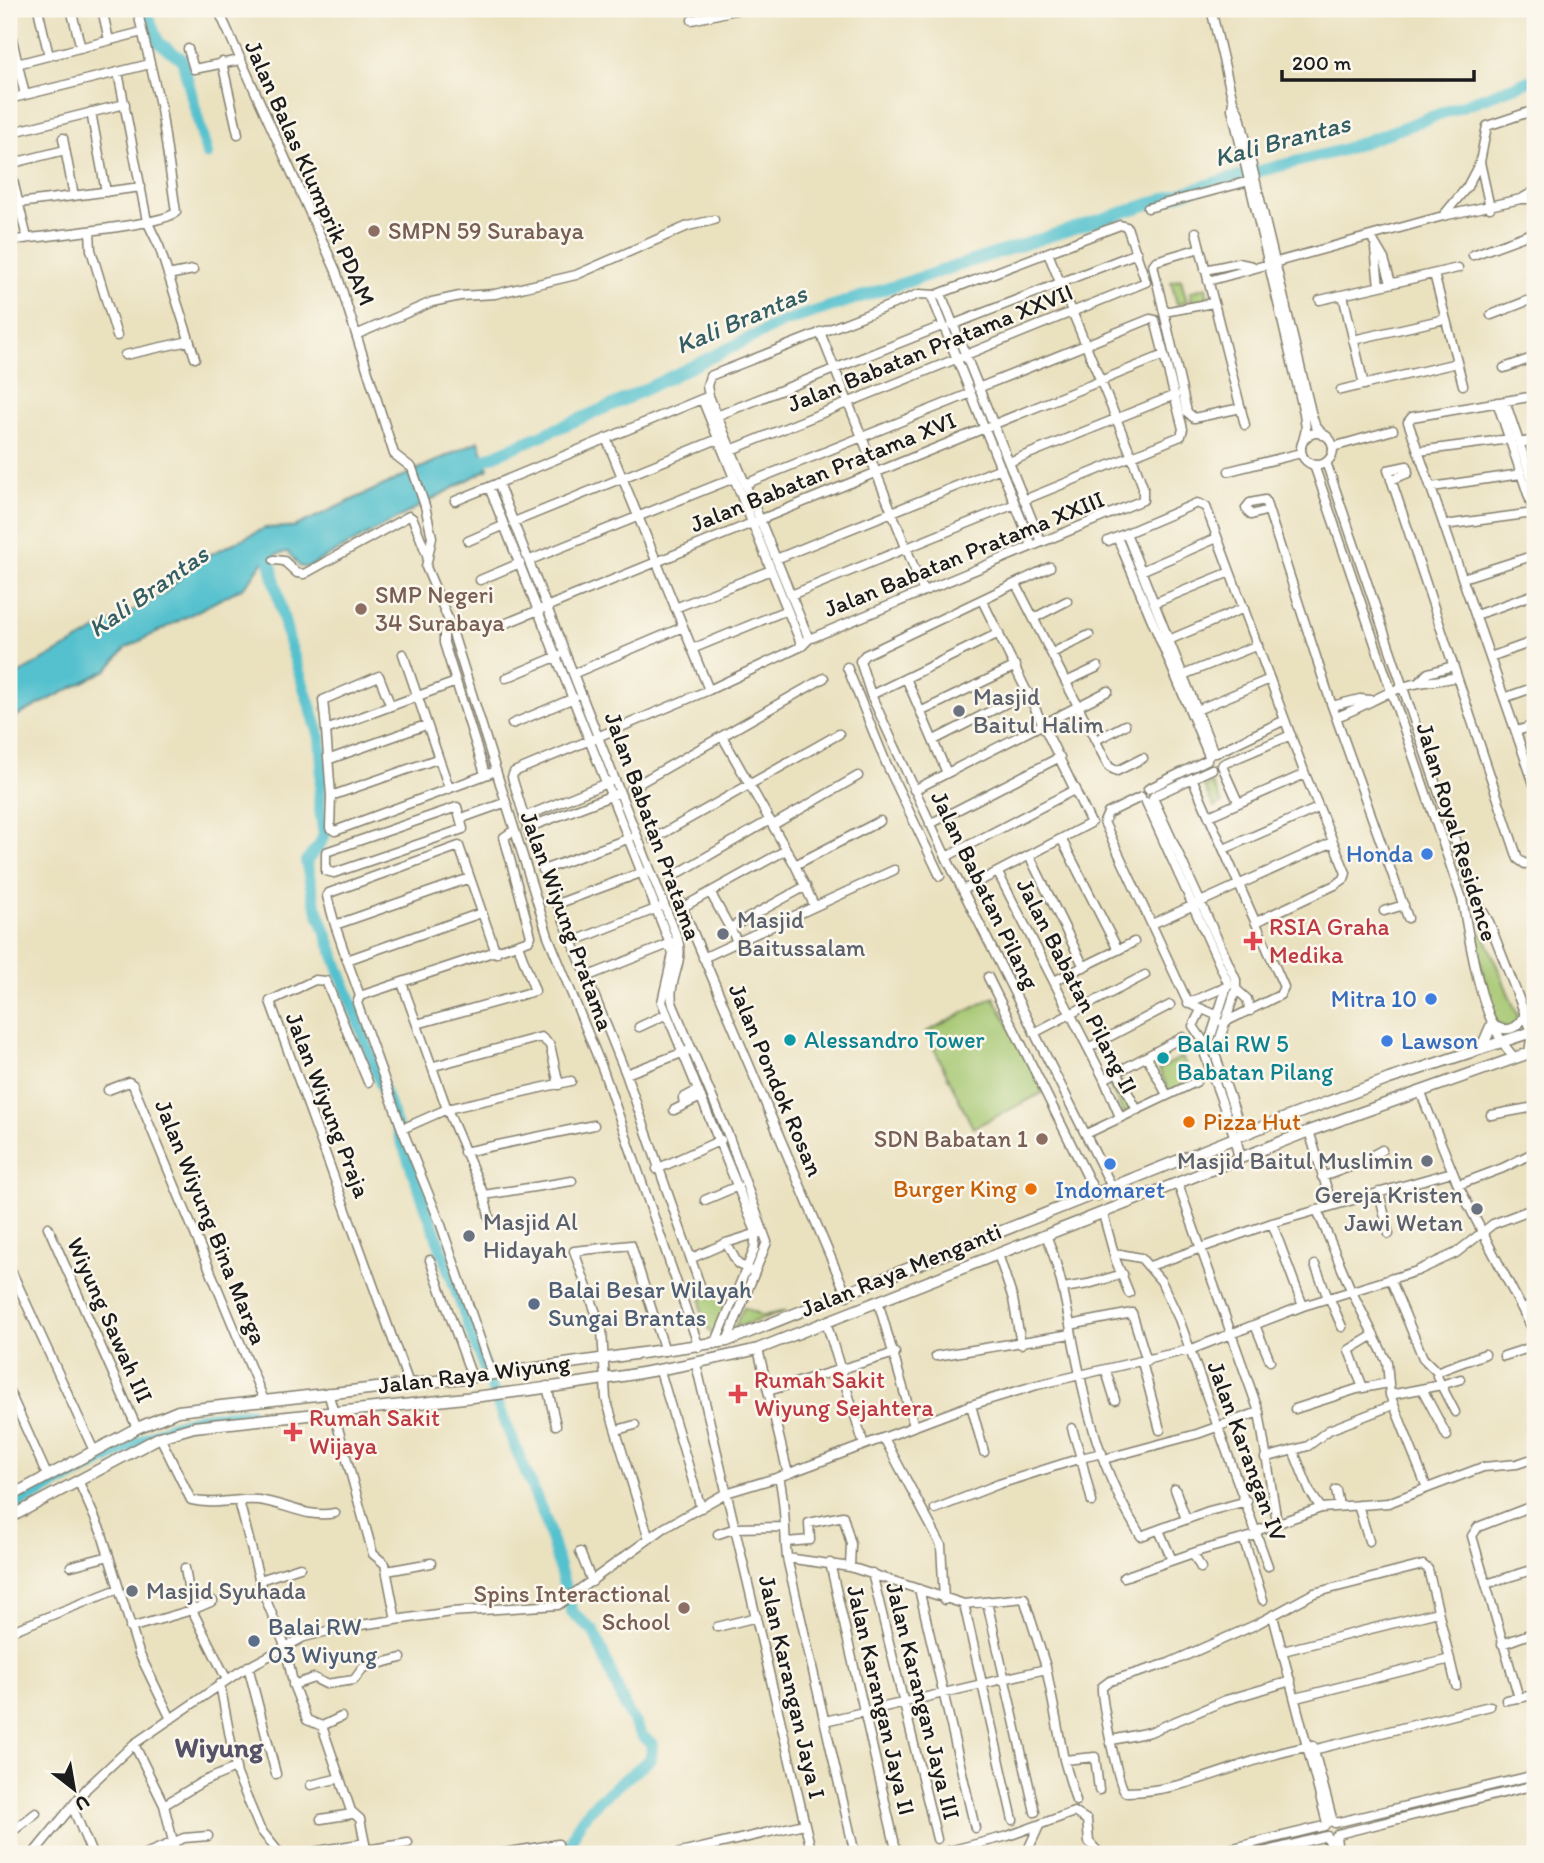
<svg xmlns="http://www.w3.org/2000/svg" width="1544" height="1863" viewBox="0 0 1544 1863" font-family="Itim,sans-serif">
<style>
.green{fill:#a4c66f;stroke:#607146;stroke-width:2}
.water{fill:#55c1ce;stroke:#386e75;stroke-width:2}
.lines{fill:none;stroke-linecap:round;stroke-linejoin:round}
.river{stroke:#55c1ce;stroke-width:12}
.minor-casing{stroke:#837e6e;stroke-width:11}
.major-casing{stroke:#837e6e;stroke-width:13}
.minor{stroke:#fff;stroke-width:8}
.major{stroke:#fff;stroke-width:10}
.education-dot{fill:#8d6e63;stroke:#fbf7ec;stroke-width:2.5}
.worship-dot{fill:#6b7280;stroke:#fbf7ec;stroke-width:2.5}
.shop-dot{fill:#3f7fe0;stroke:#fbf7ec;stroke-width:2.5}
.health-dot{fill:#e0444e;stroke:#fbf7ec;stroke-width:2.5}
.culture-dot{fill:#0f9aa8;stroke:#fbf7ec;stroke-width:2.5}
.food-dot{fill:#e8710a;stroke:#fbf7ec;stroke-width:2.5}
.service-dot{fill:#5c6f8a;stroke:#fbf7ec;stroke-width:2.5}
.labels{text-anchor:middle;stroke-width:5;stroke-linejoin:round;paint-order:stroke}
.street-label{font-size:24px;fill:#1c1c1c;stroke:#fbf7ec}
.education-label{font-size:24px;fill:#785e54;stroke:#fbf7ec;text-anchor:start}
.worship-label{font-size:24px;fill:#5b616d;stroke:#fbf7ec;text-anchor:start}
.shop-label{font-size:24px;fill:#366cbe;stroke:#fbf7ec;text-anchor:end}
.health-label{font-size:24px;fill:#be3a42;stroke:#fbf7ec;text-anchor:start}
.culture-label{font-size:24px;fill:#0d838f;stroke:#fbf7ec;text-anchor:start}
.food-label{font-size:24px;fill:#c56008;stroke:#fbf7ec;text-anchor:start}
.service-label{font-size:24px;fill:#4e5e75;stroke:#fbf7ec;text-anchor:start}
.water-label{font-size:26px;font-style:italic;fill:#335e63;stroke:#fbf7ec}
.quarter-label{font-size:28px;font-weight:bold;fill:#565368;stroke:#fbf7ec}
</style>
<rect width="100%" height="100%" fill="#fbf7ec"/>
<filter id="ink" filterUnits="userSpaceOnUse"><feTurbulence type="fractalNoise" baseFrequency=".0143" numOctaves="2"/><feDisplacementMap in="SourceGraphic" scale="14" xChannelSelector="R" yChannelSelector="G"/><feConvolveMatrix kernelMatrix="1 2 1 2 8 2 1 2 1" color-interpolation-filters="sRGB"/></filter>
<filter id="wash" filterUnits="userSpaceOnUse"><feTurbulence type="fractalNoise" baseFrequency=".00686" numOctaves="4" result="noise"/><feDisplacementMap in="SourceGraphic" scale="28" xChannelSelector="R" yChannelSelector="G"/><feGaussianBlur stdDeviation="1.57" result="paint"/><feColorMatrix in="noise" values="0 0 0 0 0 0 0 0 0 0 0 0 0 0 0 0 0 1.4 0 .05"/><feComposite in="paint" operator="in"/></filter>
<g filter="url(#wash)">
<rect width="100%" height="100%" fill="#eae1bf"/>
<!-- green -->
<path class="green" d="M1181,279L1187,302L1177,304L1171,282Z
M1206,287L1209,302L1193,306L1190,292Z
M1212,783L1222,803L1214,807L1204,787Z
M1480,934L1485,937L1517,1014V1021L1509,1029L1496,1023L1474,939Z
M994,997L1044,1092L973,1128L926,1032Z
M1182,1057L1193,1080L1169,1092L1159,1069Z
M1117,1075L1135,1108L1124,1114L1106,1080Z
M703,1292L730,1303L715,1337C703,1326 698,1307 703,1292Z
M744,1307L762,1316L787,1311L734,1328Z"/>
<!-- water -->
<path class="water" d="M479,441L488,469L308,567H300L288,552C255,556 261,574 242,588L126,648L107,670L9,720V679L166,592L193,565L211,554L265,528L294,527Z"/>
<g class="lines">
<!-- river -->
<path class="river" d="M145,9L159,43L182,59L207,154
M472,465L619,402L783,322L1217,182L1342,150L1535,79
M267,549L289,641L320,737L322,764L319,803L324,835L319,846L306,861L314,900L498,1405L546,1521L572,1612L594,1632L625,1707L643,1737L652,1744L651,1758C622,1785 571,1810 570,1854
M9,1508L169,1427L201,1418L250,1413"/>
</g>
</g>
<g filter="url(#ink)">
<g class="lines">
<defs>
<path id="minor" d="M38,9L49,56
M71,9L81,48
M102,9L109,40
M218,9L336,271L394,454L412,468L425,506L432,537L426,567L449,621L548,936L603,1070L699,1347
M1211,9L1233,101L1232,109L1304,413L1306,429L1303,441
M692,20L740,9
M9,26L25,95
M188,49L194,69L240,60
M222,62L238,134
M9,66L142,32
M118,72L147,221L159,246L195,358
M9,99L150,64
M1233,101L1240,116L1311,412L1315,425L1323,435
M91,112L106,192
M9,133L125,104
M63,138L74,196
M1480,162L1490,208
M9,164L27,238
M9,164L65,150
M1535,191L1521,199H1535
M19,203L141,187
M1148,208L1253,180
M1443,216L1467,187L1480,162L1487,126L1535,110
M90,231L91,250L117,336
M1196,232L1245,425
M1371,237L1384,259L1391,283
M9,241C36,236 163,226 176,212L161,109L137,9
M1200,248L1156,261L1153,265L1187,412L1194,418L1241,408
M1375,248L1379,286
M1473,255L1535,232
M1205,270L1238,263L1252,266
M1434,274L1463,385
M168,275L193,270
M1208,281L1443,216L1521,199
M941,294L1041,542
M1343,295L1364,385
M932,297L1032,546
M1320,300L1458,268
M1164,312L1213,303
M1491,315L1535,298
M952,325L1137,253
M820,332L923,590
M358,334L432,302L460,296L495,294L576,275L688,226L714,220
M1353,340L1445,319
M125,355L189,341
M1504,368L1535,357
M978,388L1150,319L1155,320L1183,429L1181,436L1024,500
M1341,390L1457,363
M1535,396L1412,417L1408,422L1535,787
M702,399L802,646
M1505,401L1535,489
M1497,402L1535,515
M714,417L942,326
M1301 449a16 16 0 1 1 32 0a16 16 0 1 1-32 0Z
M606,438L709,690
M1519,443L1535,440
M1333,447L1393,430
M731,450L1146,282L1127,227L1120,225L936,295L919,294L710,376L707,386L709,396L809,639
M1419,451L1510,439
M1009,462L1175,395
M1326,462L1474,896L1489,922L1532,1032L1529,1053
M1314,465L1462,899C1471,946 1480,1023 1515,1058
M1229,471L1301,453
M1391,480L1408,473L1407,466L1388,470L1518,859L1525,864L1535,861
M498,483L678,940C685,963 666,984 673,1005L729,1137L767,1242L727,1341
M745,484L969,394
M489,487L670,944L673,954L662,1002L756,1232L754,1250L715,1344
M1432,487L1521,474
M455,501L709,396
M1268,510L1251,515L1246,508L1250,503L1265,500L1332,706L1408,918
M514,522L718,439
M1444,525L1534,513
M1126,533L1214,753
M1117,537L1209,756
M468,541L505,525
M1108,541L1197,503L1206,507L1305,774L1346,873L1344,879L1335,885L1256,922
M776,559L1001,468
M274,560L284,561L297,573L304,574L409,516L413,519L427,555
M530,560L734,478
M1050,567L865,655L860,661L871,695L946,857L1113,1189
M1141,571L1217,538
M1463,578L1535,555
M480,580L520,563
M1016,584L1109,767L1117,771L1143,758
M791,595L1015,504
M1154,603L1230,572
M675,608L771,570
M1476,615L1535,594
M1034,618L1067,601
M449,621L444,632V643L485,774
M497,627L1164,355
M1164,642L1244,608
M692,649L787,610
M1052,653L1089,635
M403,654L449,788
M1490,657L1535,641
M847,667L886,763L940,876
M575,673L683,627
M1183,675L1258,645
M506,678L558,656
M906,678L947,773
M1066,682L1098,667
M1418,683L1428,673L1453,666
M871,695L999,633
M1504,698L1535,687
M1332,706L1360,699L1370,700
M1197,710L1270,679
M922,711L1016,666
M1336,717C1364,708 1389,688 1419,683C1432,681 1444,680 1457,677
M512,724L574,698
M326,730L323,700L379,676L390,704
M1517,731L1535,725
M722,736L795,865L814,905
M934,740L1028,692
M1096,740L1125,725
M1216,753L1285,720
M330,759L426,725
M437,759L331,796L326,730L456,682
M1223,764L1291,735
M1222,766L1238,802
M1192,778L1284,987L1280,995L1223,1023
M631,788L824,678
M1148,789L1207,760
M914,790L1108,691
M331,796L330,828L335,831L496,771
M1154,796L1212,769
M1141,797L1108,813L1104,822L1188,1003L1216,1015
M1153,798L1236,980V989L1215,1054L1243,1135
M1146,802L1228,983L1205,1055L1235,1138
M457,807L463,829L334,873L326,871V852Z
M1209,816L1305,774
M524,817L609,782
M462,818L504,803
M770,820L670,878L847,1296
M930,824L1060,757
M773,825L858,776
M527,828L616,794
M653,839L839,734
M1062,840L1118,950
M1224,849L1318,808
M946,857L1076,789
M1030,857L1084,967
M795,865L880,821
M543,870L630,838
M998,873L1104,1079L1120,1117
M470,878L335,925L327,896L329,893L459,846L496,953
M963,890L1091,823L982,600
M710,892L737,941
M557,904L643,872
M685,906L786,850
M1384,911L1404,905
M1152,924L1333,842
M335,925L347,960
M732,927L806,886
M572,942L658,908
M703,958L894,870
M586,977L674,942
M988,977L1097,1196
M1054,981L1134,942
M402,983L447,1109L484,1195L490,1220
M1236,989L1247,999L1250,1011
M360,996L347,960L481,913
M1188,1003L1228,986
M1201,1010L1193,1026L1206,1045
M417,1024L535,991L518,945
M1492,1024C1506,1034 1519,1029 1525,1014
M639,1027L667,1014
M1034,1033L1145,975
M1088,1048L1170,1005
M1147,1057L1167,1095
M434,1066L541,1037L550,1045L559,1085
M1117,1072L1137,1110
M626,1074L687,1051
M1104,1079L1183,1037
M368,1082L326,981L315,980L270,1001L409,1384
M108,1090L129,1082L133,1085L264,1400
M1420,1091L1458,1185L1535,1334
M684,1105L683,1098L698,1090
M674,1110L701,1097
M1491,1115L1535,1107
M402,1129L447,1109L571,1081
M1309,1131L1332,1205
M1086,1134L1196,1082
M464,1152L594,1125
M657,1169L721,1140
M1322,1177L1355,1165L1382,1150
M1178,1184L1259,1412L1277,1522
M1458,1185L1503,1168L1535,1152
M1379,1192L1389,1234
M484,1195L572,1181
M705,1200L738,1186
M1317,1210L1351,1290L1387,1362L1390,1395L1427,1488
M1103,1214L1116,1261L1129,1293
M1272,1223L1303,1306
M48,1227L137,1428
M1046,1235C1064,1278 1069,1325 1079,1370C1090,1427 1109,1487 1141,1536L1209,1511L1247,1501
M726,1243L738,1264L750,1270
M1114,1253L1141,1258L1161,1281L1179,1319L1268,1566
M998,1254L1013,1299L1021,1344
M692,1258L726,1243L761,1232
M430,1260L472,1377
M1315,1265L1328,1298
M9,1266L94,1451
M1150,1266L1272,1223L1452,1172
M1390,1278L1423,1358L1438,1373
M701,1288L626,1074L531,839L512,777L514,772L709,690L802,646L809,639L1143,500V487L1132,457L1048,253
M1063,1288L1088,1284L1123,1274
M1329,1297L1342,1327
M878,1301L914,1426
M1524,1308L1535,1303
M826,1322L864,1445
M1070,1325L1132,1313L1147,1361
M1255,1325L1270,1361
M758,1349L788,1474
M936,1356L1071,1334
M1504,1356L1535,1346
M1142,1362L1160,1430
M696,1364L812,1854
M660,1371L701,1508
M1106,1371L1115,1400
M492,1374L441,1225L402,1129L357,1003L360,996L529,940L531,936L504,837L513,831
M547,1386L556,1425
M1363,1388L1349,1350L1374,1335
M1422,1389L1447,1436
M9,1391L47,1475
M768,1391L895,1353
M328,1392L373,1554L385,1564L396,1620
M1390,1395L1441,1385L1437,1376L1439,1371L1485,1354
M971,1405L984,1452
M1295,1409L1357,1389L1388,1383
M1455,1412L1441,1385L1461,1379
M1534,1427H1535
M1072,1428L1081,1458L1102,1453
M617,1430L635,1425
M160,1437L191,1500C213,1506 236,1498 258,1500C285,1503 307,1519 335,1513
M884,1438L941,1545L944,1600
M1293,1450L1310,1492L1321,1508
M1265,1458L1308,1446L1329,1430L1393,1405
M1104,1459L1197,1434L1259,1412
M779,1477C786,1505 784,1530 787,1558L855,1854
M78,1480L102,1534L139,1653L171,1719
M1175,1489L1186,1519
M1336,1490L1339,1506
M239,1501L262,1590L285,1646L294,1687L307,1720L322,1726L351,1811L360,1819L367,1854
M1358,1505L1369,1541
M935,1509L999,1484L1081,1458L1092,1502
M1159,1530L1172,1560
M1256,1531L1321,1508L1388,1503L1483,1467L1517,1464L1535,1458
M718,1534L736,1528L783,1527
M649,1539L606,1399L602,1330L574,1251L631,1245L665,1351
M1244,1540L1263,1600
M786,1542L810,1540L809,1523L843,1516L851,1544L850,1567
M580,1552L592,1582
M1193,1553L1201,1568
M787,1558L850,1567L964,1604L1024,1598L1046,1667L1064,1760L1076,1801
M830,1563L895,1845
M71,1566L109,1556
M185,1568L192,1610L227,1680
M387,1571L431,1563
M872,1573L937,1839
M1124,1577L1199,1551L1257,1535
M260,1580L300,1567
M1486,1584L1535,1569
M919,1589L975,1828
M987,1602L1035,1812
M964,1604L1013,1820
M1273,1616L1327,1823
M717,1627L757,1617
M130,1628L192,1610L213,1601
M9,1632L118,1589
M1502,1644L1535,1632
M1283,1651L1438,1612
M248,1666L276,1774
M220,1684L237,1774L260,1829L280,1854
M293,1685L314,1678L326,1684L354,1680L363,1668L401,1658
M1296,1698L1450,1659
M1519,1698L1472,1536L1478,1527L1535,1505
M1506,1700L1535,1695
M825,1721L1046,1669
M322,1726L341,1717
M1112,1740L1150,1732L1226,1700L1291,1681
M134,1744L164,1805L176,1854
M1313,1746C1249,1755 1190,1793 1125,1792C1118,1785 1101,1699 1102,1687L1110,1681L1169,1663L1255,1625L1314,1593L1423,1565L1428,1569L1456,1685
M1313,1747L1333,1822
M1309,1751L1490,1706
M1064,1760L1095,1757L1099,1790
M311,1785L340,1778
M164,1805L202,1782L235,1768
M72,1806L92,1854
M321,1819L352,1814
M1335,1823L1535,1775
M9,1834L36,1813
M1338,1834L1535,1785
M1336,1836L1338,1854
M1328,1837L1333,1854
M970,1847L986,1854
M367,1850L408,1843
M33,1854L87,1788L134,1744L239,1672L304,1637L340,1628L451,1612L558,1605L664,1528L726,1493L779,1477L971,1405L1037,1385L1192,1349L1303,1306L1417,1271L1456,1253L1493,1224L1535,1208
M145,1854L184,1838L208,1836
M301,1854L365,1843
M497,1854L558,1844V1854
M676,1854L804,1824
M937,1854L1008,1836L1074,1812L1087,1820L1089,1842L1100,1854
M1026,1854L1039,1826
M1209,1854L1324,1826
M1256,1854L1327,1836"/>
<path id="major" d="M1525,1014L1535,1021
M1482,1047L1492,1024
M1235,1138L1240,1158
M9,1497L137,1428L178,1411L472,1377L727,1341L1272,1123L1389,1079L1535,1031
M9,1518L160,1437L194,1427C382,1406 574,1393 758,1349L1309,1131L1535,1051"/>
</defs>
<!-- minor casing -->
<use href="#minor" class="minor-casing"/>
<!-- major casing -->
<use href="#major" class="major-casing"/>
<!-- minor -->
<use href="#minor" class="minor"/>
<!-- major -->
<use href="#major" class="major"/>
</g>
</g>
<!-- markers -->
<g class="education-dot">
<circle cx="374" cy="231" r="7"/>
<circle cx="361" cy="609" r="7"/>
<circle cx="1042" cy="1139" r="7"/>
<circle cx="684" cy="1608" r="7"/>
</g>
<g class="worship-dot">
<circle cx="959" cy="711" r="7"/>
<circle cx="723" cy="934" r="7"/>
<circle cx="1427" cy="1161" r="7"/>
<circle cx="1477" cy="1209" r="7"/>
<circle cx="469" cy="1236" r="7"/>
<circle cx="132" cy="1591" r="7"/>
</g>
<g class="shop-dot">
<circle cx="1427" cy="854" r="7"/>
<circle cx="1431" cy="999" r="7"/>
<circle cx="1387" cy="1041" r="7"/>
<circle cx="1110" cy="1164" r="7"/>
</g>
<g class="health-dot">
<path d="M1249.5 930.5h7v7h7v7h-7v7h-7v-7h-7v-7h7z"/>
<path d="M734.5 1383.5h7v7h7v7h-7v7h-7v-7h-7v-7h7z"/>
<path d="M289.5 1421.5h7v7h7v7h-7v7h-7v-7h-7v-7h7z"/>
</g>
<g class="culture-dot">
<circle cx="790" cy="1040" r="7"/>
<circle cx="1163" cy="1058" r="7"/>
</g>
<g class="food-dot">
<circle cx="1189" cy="1122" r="7"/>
<circle cx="1031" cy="1189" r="7"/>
</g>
<g class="service-dot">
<circle cx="534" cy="1304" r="7"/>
<circle cx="254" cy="1641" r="7"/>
</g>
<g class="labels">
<!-- street labels -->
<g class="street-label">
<text transform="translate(310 173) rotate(66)" y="8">Jalan Balas Klumprik PDAM</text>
<text transform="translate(930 348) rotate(-22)" y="8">Jalan Babatan Pratama XXVII</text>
<text transform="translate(823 472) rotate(-22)" y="8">Jalan Babatan Pratama XVI</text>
<text transform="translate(964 554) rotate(-22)" y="8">Jalan Babatan Pratama XXIII</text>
<text transform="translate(653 826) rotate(70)" y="8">Jalan Babatan Pratama</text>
<text transform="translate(1457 832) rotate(73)" y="8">Jalan Royal Residence</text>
<text transform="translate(985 890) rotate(64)" y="8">Jalan Babatan Pilang</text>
<text transform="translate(567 921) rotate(70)" y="8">Jalan Wiyung Pratama</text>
<text transform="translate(1077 986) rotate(63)" y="8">Jalan Babatan Pilang II</text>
<text transform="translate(776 1080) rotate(67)" y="8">Jalan Pondok Rosan</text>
<text transform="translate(328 1105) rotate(69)" y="8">Jalan Wiyung Praja</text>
<text transform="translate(211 1222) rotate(68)" y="8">Jalan Wiyung Bina Marga</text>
<text transform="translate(901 1270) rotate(-22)" y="8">Jalan Raya Menganti</text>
<text transform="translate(110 1320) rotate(66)" y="8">Wiyung Sawah III</text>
<text transform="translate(474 1374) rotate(-7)" y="8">Jalan Raya Wiyung</text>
<text transform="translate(1247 1451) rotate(70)" y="8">Jalan Karangan IV</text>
<text transform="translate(792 1687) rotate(77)" y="8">Jalan Karangan Jaya I</text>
<text transform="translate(881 1700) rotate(77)" y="8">Jalan Karangan Jaya II</text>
<text transform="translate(923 1701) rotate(76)" y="8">Jalan Karangan Jaya III</text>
</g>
<!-- education labels -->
<g class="education-label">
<text x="388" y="239">SMPN 59 Surabaya</text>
<text x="375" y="603">SMP Negeri<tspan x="375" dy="28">34 Surabaya</tspan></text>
<text x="1028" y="1147" text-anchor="end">SDN Babatan 1</text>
<text x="670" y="1602" text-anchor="end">Spins Interactional<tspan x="670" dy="28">School</tspan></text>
</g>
<!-- worship labels -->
<g class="worship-label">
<text x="973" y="705">Masjid<tspan x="973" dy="28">Baitul Halim</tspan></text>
<text x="737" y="928">Masjid<tspan x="737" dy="28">Baitussalam</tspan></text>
<text x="1413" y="1169" text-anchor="end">Masjid Baitul Muslimin</text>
<text x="1463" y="1203" text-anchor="end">Gereja Kristen<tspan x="1463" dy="28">Jawi Wetan</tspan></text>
<text x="483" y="1230">Masjid Al<tspan x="483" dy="28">Hidayah</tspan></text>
<text x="146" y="1599">Masjid Syuhada</text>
</g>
<!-- shop labels -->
<g class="shop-label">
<text x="1413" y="862">Honda</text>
<text x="1417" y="1007">Mitra 10</text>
<text x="1401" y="1049" text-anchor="start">Lawson</text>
<text x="1110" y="1198" text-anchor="middle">Indomaret</text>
</g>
<!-- health labels -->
<g class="health-label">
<text x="1269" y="935">RSIA Graha<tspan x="1269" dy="28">Medika</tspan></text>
<text x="754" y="1388">Rumah Sakit<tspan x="754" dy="28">Wiyung Sejahtera</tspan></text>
<text x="309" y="1426">Rumah Sakit<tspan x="309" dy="28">Wijaya</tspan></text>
</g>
<!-- culture labels -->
<g class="culture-label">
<text x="804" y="1048">Alessandro Tower</text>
<text x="1177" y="1052">Balai RW 5<tspan x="1177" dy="28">Babatan Pilang</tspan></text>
</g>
<!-- food labels -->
<g class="food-label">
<text x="1203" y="1130">Pizza Hut</text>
<text x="1017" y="1197" text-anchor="end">Burger King</text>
</g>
<!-- service labels -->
<g class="service-label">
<text x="548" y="1298">Balai Besar Wilayah<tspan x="548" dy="28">Sungai Brantas</tspan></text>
<text x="268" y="1635">Balai RW<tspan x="268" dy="28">03 Wiyung</tspan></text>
</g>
<!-- water labels -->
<g class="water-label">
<text transform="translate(1282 140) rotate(-15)" y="9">Kali Brantas</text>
<text transform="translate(741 319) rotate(-23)" y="9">Kali Brantas</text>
<text transform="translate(148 591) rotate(-35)" y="9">Kali Brantas</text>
</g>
<!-- quarter labels -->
<g class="quarter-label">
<text x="219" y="1757">Wiyung</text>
</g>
</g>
<!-- margin -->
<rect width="1544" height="1863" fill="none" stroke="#fbf7ec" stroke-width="35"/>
<!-- north arrow -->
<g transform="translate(74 1789) rotate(149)" stroke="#fbf7ec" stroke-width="5" paint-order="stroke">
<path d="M0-5L12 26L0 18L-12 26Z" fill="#1c1c1c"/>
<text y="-10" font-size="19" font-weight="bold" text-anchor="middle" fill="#1c1c1c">U</text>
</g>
<!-- scale -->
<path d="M1282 70v10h192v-10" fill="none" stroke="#1c1c1c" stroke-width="3.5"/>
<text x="1292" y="70" font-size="21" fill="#1c1c1c" stroke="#fbf7ec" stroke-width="5" paint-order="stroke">200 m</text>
</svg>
